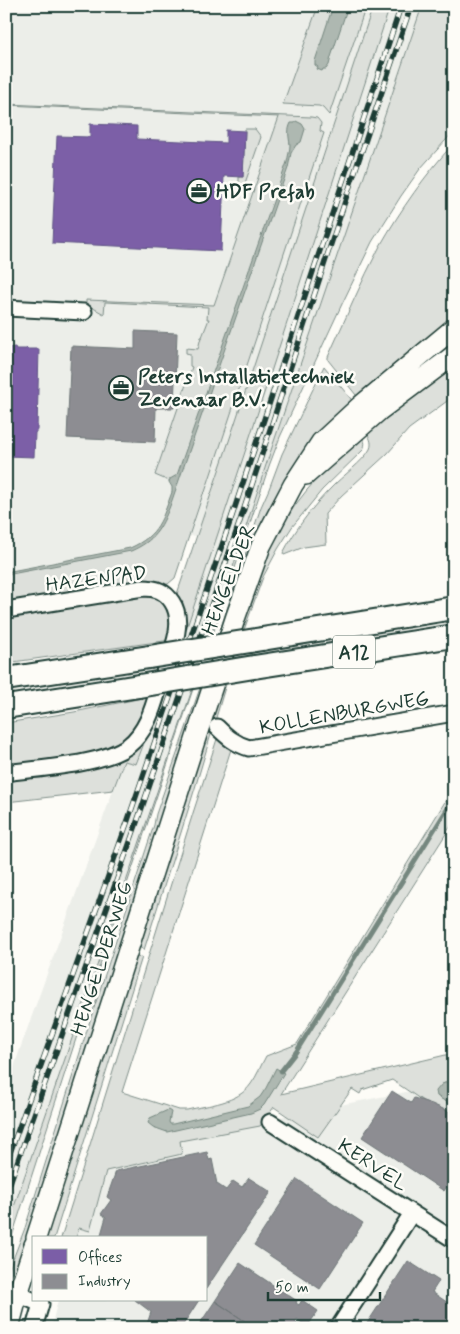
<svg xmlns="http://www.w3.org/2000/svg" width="460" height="1334" viewBox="0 0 460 1334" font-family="Mynerve,sans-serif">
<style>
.built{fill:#eceee9}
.green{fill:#dde0db;stroke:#7e8e88}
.water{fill:#aeb8b1;stroke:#75877f}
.offices{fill:#7b5ea7;stroke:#5f5484}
.industry{fill:#8d8d92;stroke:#6c7576}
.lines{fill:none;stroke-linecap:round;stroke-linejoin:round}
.stream{stroke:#75877f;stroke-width:4.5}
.minor-casing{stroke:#1f3d34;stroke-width:19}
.major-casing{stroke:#1f3d34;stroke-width:22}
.highway-casing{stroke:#1f3d34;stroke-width:26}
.minor{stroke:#fdfcf7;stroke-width:15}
.major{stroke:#fdfcf7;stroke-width:19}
.highway{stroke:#fdfcf7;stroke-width:22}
.rail-casing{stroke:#1f3d34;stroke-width:5.5}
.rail{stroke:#fdfcf7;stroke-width:4;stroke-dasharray:11;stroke-linecap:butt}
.highway-bridge-casing{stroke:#1f3d34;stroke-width:26;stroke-linecap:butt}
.highway-bridge{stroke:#fdfcf7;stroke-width:22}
.labels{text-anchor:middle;stroke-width:5;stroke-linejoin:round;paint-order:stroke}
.shield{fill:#fdfcf7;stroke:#62766e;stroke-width:1}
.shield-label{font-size:19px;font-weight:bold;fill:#1f3d34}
.poi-label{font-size:20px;font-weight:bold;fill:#1f3d34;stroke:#fdfcf7;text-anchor:start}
.street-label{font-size:20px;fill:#1f3d34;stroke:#fdfcf7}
</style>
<rect width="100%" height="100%" fill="#fdfcf7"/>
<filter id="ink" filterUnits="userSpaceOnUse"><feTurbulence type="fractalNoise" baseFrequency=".02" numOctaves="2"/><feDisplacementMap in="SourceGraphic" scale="10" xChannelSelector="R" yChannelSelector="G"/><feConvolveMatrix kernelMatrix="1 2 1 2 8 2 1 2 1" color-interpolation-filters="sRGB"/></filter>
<g filter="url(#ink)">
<!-- built -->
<path class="built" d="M6,6H422L266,465L211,635L181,639L202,534L66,562L6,573Z
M192,690L144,828L6,1230V1092L20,1049L124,760L136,764L163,694Z
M426,1088L454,1106V1328H51L58,1300H206V1238H76L94,1174L114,1150Z"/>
<!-- green -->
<path class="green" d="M318,6H366L329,115L323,108L319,106L283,104Z
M373,6H390L244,455L183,639L177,594L229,441Z
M422,6H454V131L420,169L401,196L372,242L342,304L280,437L269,466L213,634L211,635L266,465Z
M6,104L311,117L317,118L321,123L320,131L324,133L205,492L203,494L175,578L168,584L6,604V573L132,549L147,541L158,530L176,484L155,475L192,367L190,366V354L186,353V348L198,349L201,337H202L209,319H207L208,307L105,302L104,314L86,304V300L214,305L279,117L6,105Z
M245,129H255L261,137L244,186H239V177H243Z
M454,143V321L360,400L328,360V357C345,320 361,282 380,246C401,209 425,175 454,143Z
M454,363V396L409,429L387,454L341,496L325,514L326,544L304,547L284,555L283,553C295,530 312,507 331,488C341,477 364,461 370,449C373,442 369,437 366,431Z
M324,366L355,404L291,472L274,499L257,531L222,633H219L261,507L269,489L282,454Z
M360,434C365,440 366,443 363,450L322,490L292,527L278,549L263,577L244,630L239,631C250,597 260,562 278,531C300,494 329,464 360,434Z
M138,592L162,596L173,614L171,640L6,663V613Z
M226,684L195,788L144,950L137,946L220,685Z
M200,688H202L22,1256L11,1286L6,1284V1277L25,1228L93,1011L154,825L156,814Z
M193,689L106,946L6,1255V1230L192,690Z
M163,694L136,764L124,761L113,790L6,802V777L117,758Z
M152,696L135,731L109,751L6,771V723L74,712Z
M222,738L232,746L122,1092L179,1110H187C208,1105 238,1103 251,1084C257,1076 261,1065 266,1056L297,1044L454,787V821L281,1094L454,1053V1080L442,1084L437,1096L454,1107V1114L423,1101L392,1080L362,1090L360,1094L352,1089L318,1137L274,1107L260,1126L180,1141L182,1154L106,1171L90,1231L79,1228L76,1238H61L193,813L217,739Z
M142,957L54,1238H44L132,958Z"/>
<!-- water -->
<path class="water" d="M333,6H348L331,57L329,65L326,69H323L322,71L317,69L318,67L315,65V61Z
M296,121L302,124L305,129L301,142L296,145L291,153L288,168L170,506C161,529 154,541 131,551L6,575V572L130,548C159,535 162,519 172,492V487L169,482L170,479L177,475L287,162C288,156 290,150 290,145C289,136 287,131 291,123H295Z
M276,1068L284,1073L264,1105L260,1109L251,1113L167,1132L153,1127L148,1123L150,1118L168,1110L171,1112L169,1122L170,1124H173L248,1106L260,1097L266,1088Z
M454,1080V1107L437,1096L436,1091L442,1084Z"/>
<!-- offices -->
<path class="offices" d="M90,124L137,126V139L226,143V130L245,131L243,177L224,176L221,251L52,243L57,136L90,137Z
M15,347L16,349H26L27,348V349H39L37,430L35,433L34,457L6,456V348Z"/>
<!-- industry -->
<path class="industry" d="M135,331L177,333L174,406V408H156L155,442L67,438L71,346L135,349Z
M392,1091L411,1103L414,1098L432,1104L454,1114V1176L444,1191L362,1137Z
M207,1152L209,1160L212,1159L217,1184L226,1190L233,1181L242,1187L249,1178L271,1192L206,1289V1238H100L106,1217L101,1214L111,1200L107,1197L116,1171Z
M297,1179L363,1223L320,1289L254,1245Z
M408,1261L439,1281L432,1292L454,1307V1324L451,1328H364Z
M240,1263L297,1301L296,1303L299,1305L302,1300L318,1311L307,1327L297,1319L295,1322L297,1324L294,1328H255L215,1301Z
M135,1300H199L181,1328L146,1327L151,1312Z
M215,1301L255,1328H197Z"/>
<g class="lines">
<!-- stream -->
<path class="stream" d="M281,1071L296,1052L454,798"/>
<defs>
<path id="minor" d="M6,308L84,312
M6,610L143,588C156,588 165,591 172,602C186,623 171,653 163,675C155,699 150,729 128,746C102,765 39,768 6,773
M217,727C227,737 235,744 249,748L454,713
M270,1122L454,1240
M18,1294L41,1304L34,1328
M338,1328L412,1213"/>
<path id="major" d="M306,475L379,411L454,355
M36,1238L201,722L236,616L261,546L293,485L321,442L360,406L454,328
M9,1328L18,1294L34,1245"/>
<path id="highway" d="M262,639L454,608
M254,667L454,636
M6,679L149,657
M6,707L139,686"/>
</defs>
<!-- minor casing -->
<use href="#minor" class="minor-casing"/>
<!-- major casing -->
<use href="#major" class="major-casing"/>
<!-- highway casing -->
<use href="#highway" class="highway-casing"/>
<!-- minor -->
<use href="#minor" class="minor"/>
<!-- major -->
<use href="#major" class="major"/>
<!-- highway -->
<use href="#highway" class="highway"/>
<defs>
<path id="rail" d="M6,1164L127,823L232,516L401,6
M6,1194L136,825L241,518L350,186L411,6"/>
</defs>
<!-- rail casing -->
<use href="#rail" class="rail-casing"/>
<!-- rail -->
<use href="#rail" class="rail"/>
<defs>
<path id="highway-bridge" d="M149,657L262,639
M139,686L254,667"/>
</defs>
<!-- highway-bridge casing -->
<use href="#highway-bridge" class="highway-bridge-casing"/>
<!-- highway-bridge -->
<use href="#highway-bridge" class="highway-bridge"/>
</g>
</g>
<!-- icons -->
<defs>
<symbol id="office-ring" viewBox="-11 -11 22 22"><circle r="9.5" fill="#fdfcf7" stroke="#1f3d34" stroke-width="1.5"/><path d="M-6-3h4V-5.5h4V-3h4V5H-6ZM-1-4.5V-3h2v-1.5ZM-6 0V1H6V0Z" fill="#1f3d34"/></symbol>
</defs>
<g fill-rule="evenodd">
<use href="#office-ring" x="185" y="177" width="28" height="28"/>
<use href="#office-ring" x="107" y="374" width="28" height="28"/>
</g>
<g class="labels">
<!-- shield labels -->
<rect class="shield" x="333" y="635.5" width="42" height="33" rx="4"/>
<g class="shield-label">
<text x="354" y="659">A12</text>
</g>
<!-- poi labels -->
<g class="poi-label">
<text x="216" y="198">HDF Prefab</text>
<text x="138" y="383">Peters Installatietechniek<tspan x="138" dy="23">Zevenaar B.V.</tspan></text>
</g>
<!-- street labels -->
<g class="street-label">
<text transform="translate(96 578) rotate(-7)" y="7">HAZENPAD</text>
<text transform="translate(228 579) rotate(-69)" y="7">HENGELDER</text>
<text transform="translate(344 712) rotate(-10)" y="7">KOLLENBURGWEG</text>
<text transform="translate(101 958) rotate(-72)" y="7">HENGELDERWEG</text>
<text transform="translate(373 1164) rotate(33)" y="7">KERVEL</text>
</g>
</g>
<!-- margin -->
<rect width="460" height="1334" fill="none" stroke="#fdfcf7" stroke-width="25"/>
<rect x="12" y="12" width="435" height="1309" fill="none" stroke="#1f3d34" stroke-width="2" filter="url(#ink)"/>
<!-- legend -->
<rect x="32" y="1236" width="175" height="65" fill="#fdfcf7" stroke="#a4b0a9"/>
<rect x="42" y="1249" width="25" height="15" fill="#7b5ea7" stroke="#a4b0a9"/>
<text x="78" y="1262" font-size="15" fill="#1f3d34">Offices</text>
<rect x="42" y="1274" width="25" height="15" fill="#8d8d92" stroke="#a4b0a9"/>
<text x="78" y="1286" font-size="15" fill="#1f3d34">Industry</text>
<!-- scale -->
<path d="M268 1292v8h112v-8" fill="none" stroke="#1f3d34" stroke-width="2.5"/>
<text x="275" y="1292" font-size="15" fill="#1f3d34" stroke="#fdfcf7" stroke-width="4" paint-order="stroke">50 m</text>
</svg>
